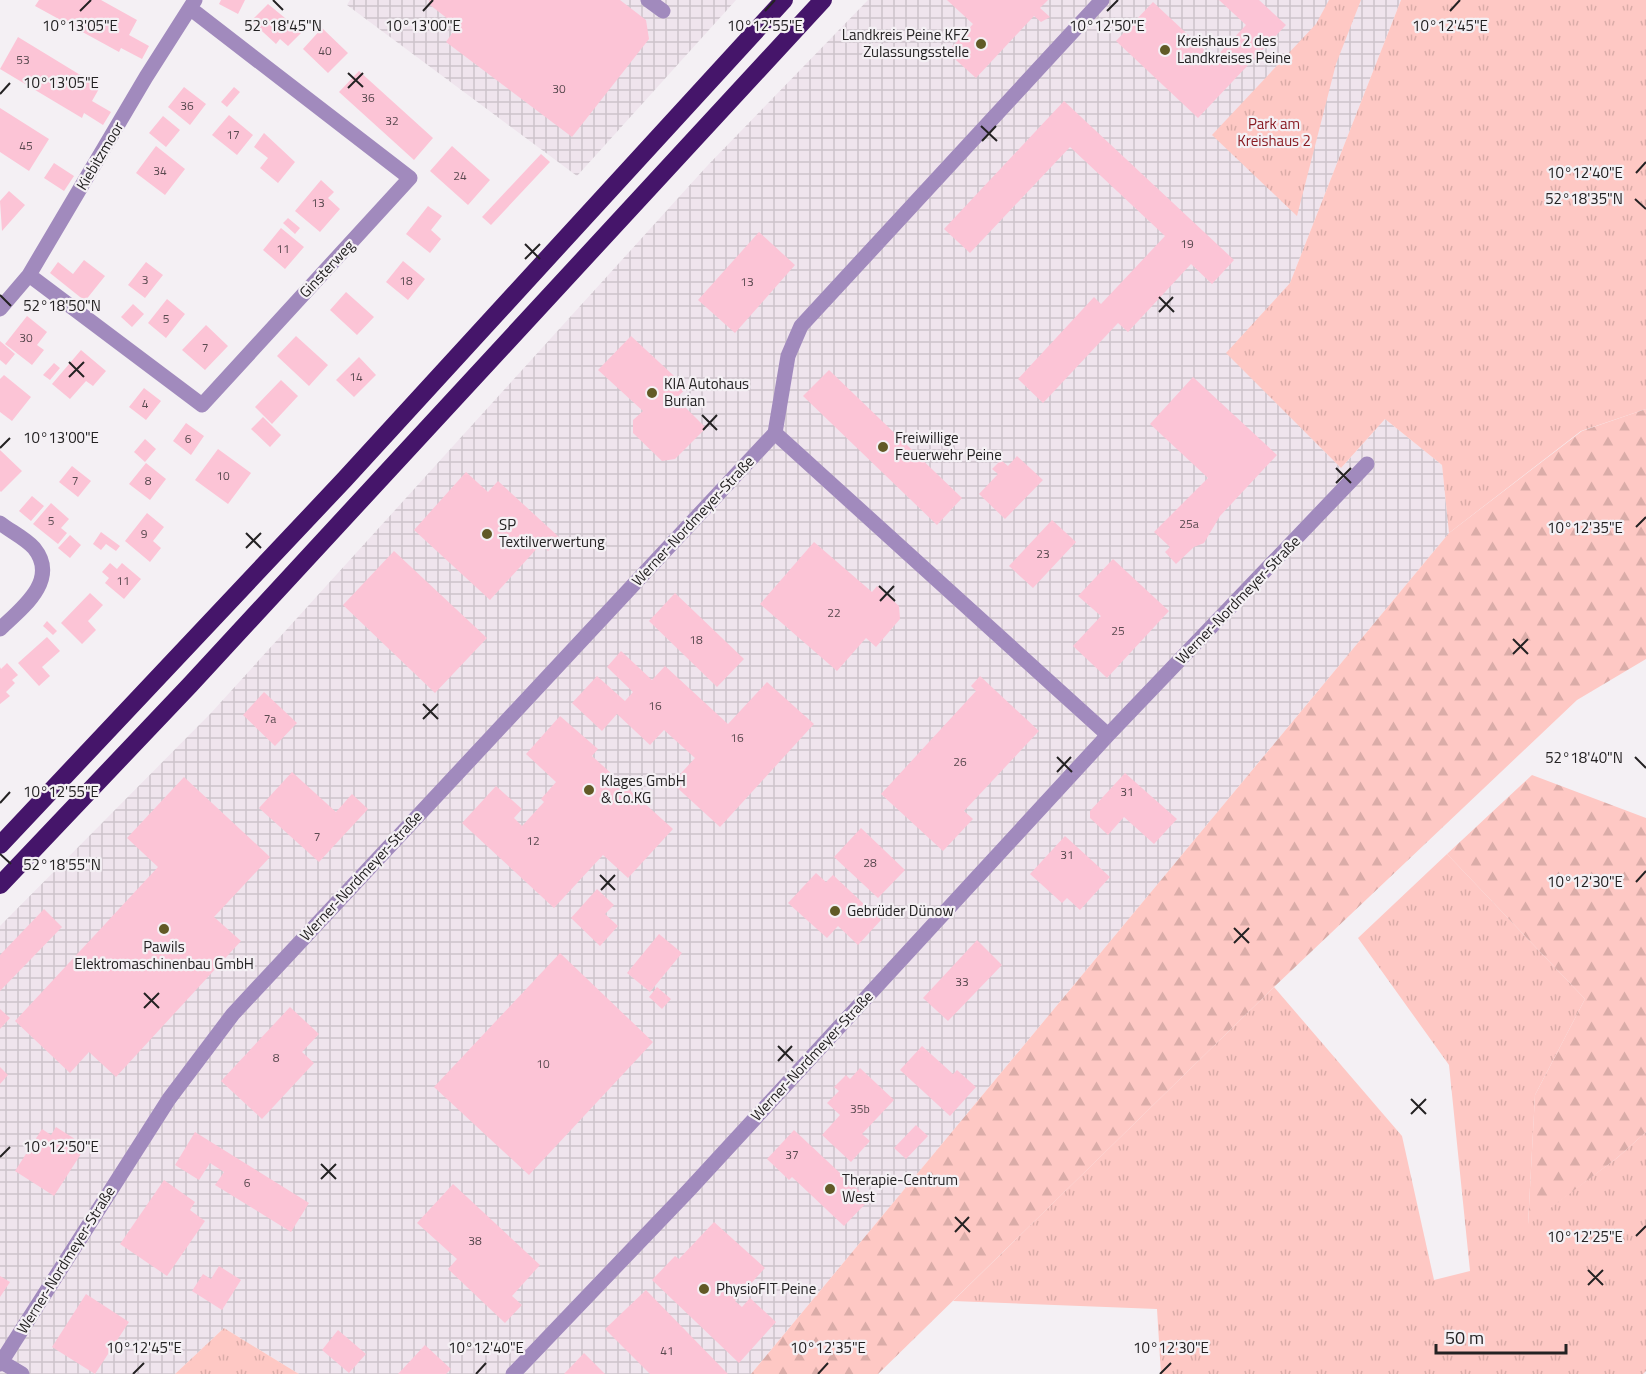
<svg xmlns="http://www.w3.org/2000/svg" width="1646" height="1374" viewBox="0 0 1646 1374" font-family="'Titillium Web',sans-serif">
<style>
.industrial{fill:url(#industrial-grid)}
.grass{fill:url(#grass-tufts)}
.forest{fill:url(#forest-firs)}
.building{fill:#fcc4d6}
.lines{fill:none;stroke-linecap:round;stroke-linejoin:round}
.minor{stroke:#a18abd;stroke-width:15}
.highway{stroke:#45156a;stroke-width:18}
.ticks{fill:none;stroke:#242223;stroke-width:2}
.poi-dot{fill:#615a26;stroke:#f4f0f4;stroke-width:2}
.labels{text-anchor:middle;stroke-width:4.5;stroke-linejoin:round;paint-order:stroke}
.number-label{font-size:12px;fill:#5a4a50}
.poi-label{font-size:15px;fill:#242223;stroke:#f4f0f4;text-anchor:start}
.park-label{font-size:15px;fill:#891c23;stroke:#f4f0f4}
.street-label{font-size:15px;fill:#242223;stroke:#f4f0f4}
.ticks-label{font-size:15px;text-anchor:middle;fill:#242223;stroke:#f4f0f4;stroke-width:4.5;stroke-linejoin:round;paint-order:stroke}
</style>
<defs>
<pattern id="industrial-grid" width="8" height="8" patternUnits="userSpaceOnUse" patternTransform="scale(1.5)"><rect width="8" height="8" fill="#efe4ed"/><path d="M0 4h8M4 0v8" fill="none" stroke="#cdc3cb"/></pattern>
<pattern id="grass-tufts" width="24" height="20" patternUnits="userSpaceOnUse" patternTransform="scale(1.5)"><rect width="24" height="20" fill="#fec8c4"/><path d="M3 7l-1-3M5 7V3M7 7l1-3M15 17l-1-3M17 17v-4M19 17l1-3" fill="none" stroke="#daaca8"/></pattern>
<pattern id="forest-firs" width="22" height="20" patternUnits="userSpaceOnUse" patternTransform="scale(1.5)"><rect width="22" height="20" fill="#fec8c4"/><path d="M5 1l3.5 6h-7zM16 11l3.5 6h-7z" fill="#daaca8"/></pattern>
</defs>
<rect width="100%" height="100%" fill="#f4f0f4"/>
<!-- industrial -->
<path class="industrial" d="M350,0H736L577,176L347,5Z
M868,0H1401L1290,283L1227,353L1341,468L1385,419L1442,465L1449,533L751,1374H299L224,1328L175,1374H0V926L211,713L708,165Z"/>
<!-- grass -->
<path class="grass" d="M1329,0H1361L1336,64L1297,216L1212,135L1316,24Z
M1401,0H1646V409L1581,431L1449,533L1442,465L1385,419L1341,468L1226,353L1290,283Z
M1447,854L1585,999L1535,1095L1528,1224L1617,1158L1646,1132V1371L1643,1374H1161L1157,1309L953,1301L1274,987L1402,1136L1434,1280L1470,1271L1449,1065L1358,938Z
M224,1328L299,1374H175Z"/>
<!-- forest -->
<path class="forest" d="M1646,409V659L1577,700L1274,987L878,1374H751L1449,533L1582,431Z
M1532,775L1646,818V1132L1617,1158L1528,1225L1535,1095L1585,999L1447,854Z"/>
<!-- building -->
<path class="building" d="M39,0H101L137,20L129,35L149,46L142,59L121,48L119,52L35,6Z
M221,0H245L238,14L219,4Z
M429,0H620L646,20L649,39L572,137L446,42L457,26L430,5Z
M947,0H1048L1040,8L1050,17L1041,22L1034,16L976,78L947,52L973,24Z
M1219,0H1259L1286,25L1198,118L1116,41L1153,2L1214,59L1246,25Z
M268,4L302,32L288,46L280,39L276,44L251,21Z
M322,28L348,53L328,73L303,49Z
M18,37L100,87L92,101L111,112L103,125L84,113L82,118L0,69Z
M359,71L433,138L414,160L339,92Z
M184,87L206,104L190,125L168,107Z
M234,87L240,92L227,107L221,102Z
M1064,101L1234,260L1212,284L1191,264L1128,332L1118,323L1043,403L1018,379L1094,297L1101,304L1165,236L1070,147L970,253L944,229Z
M0,108L49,139L29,171L0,152Z
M229,115L253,135L237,155L212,135Z
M163,116L180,130L166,147L149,133Z
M264,133L295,162L278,183L260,168L268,158L254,147Z
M156,146L185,169L165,195L136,173Z
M452,146L490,180L468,205L430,171Z
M541,154L550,162L491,225L482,217Z
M54,163L74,176L64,191L44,178Z
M321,180L334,192L328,198L340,209L320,232L295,211Z
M9,191L25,205L2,231L0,201Z
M428,206L442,216L431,230L441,239L430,253L406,234Z
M288,218L300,228L295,234L283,223Z
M281,228L304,247L285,269L263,250Z
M759,232L795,265L735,333L698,300Z
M84,260L105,276L85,301L50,273L58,262L73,274Z
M403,261L425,279L408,300L386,282Z
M146,262L163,275L145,298L128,285Z
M346,292L374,317L357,335L330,310Z
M167,299L185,314L166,338L148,323Z
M133,304L144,314L132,327L121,317Z
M27,316L47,332L37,345L44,350L32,365L5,344Z
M206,325L228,346L205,370L182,350Z
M296,336L328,365L309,386L277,356Z
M631,336L687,388L676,398L706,428L675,459L662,461L633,433V420L643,411L598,370Z
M0,341L15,354L6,365L0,360Z
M81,350L106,371L93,386L86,381L70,399L52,384Z
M359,357L376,375L354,397L336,380Z
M54,363L60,368L50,380L43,375Z
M829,370L962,498L937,525L803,396Z
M4,375L31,397L12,421L0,412V379Z
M1193,377L1277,455L1220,516L1204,543L1194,547L1176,564L1165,552L1170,547L1154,532L1208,478L1150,424Z
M281,380L298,396L272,424L255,407Z
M144,388L161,401L146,420L129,407Z
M263,417L281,435L270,447L251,429Z
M186,423L204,436L191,455L173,441Z
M145,439L156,449L145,462L134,452Z
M218,449L251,473L228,504L195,480Z
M0,450L22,471L1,492L0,491Z
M1017,456L1043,480L1005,519L979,494L998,474L992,469L1001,460L1008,466Z
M146,463L166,479L150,500L129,484Z
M72,466L91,481L78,497L59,482Z
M466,472L488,492L498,481L560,538L548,551L541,544L490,600L414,530Z
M32,496L44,506L31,521L19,511Z
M51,503L69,519L61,528L67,533L58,544L33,524Z
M147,513L164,527L153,541L161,548L150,562L125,541Z
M1052,520L1076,542L1033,588L1009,566Z
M101,532L120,546L116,551L106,544L101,550L93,544Z
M70,535L81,545L70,558L58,548Z
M814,542L872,592L877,586L899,606L900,619L876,647L866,638L837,671L760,604Z
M394,551L487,638L435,693L343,605Z
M1113,559L1169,611L1107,678L1073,646L1101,616L1078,596Z
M110,563L117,569L122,563L141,579L124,599L105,583L109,578L102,572Z
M90,593L103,605L88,621L96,630L82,644L61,623Z
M675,593L744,659L717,687L649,621Z
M47,621L57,631L53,635L43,626Z
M47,637L60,651L42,667L50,676L39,686L18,663Z
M621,651L652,680L665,666L728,724L767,682L814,724L720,827L672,783L695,758L664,730L650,745L617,714L602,731L572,703L597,676L625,701L633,692L607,667Z
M7,663L18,675L12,680L15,683L6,692L10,696L0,704V667L1,669Z
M980,676L1039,731L964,811L973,819L943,851L881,794L976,691L971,686Z
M264,692L297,723L275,746L243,715Z
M560,716L598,749L592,756L673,829L628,878L603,855L554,908L462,823L496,786L522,809L514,818L522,826L544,802L541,799L556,782L526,754Z
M292,772L336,812L352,794L368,809L319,862L259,808Z
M1125,773L1177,819L1154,844L1124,817L1108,835L1090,818V811Z
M184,777L270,857L214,917L241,941L116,1077L89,1052L70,1073L15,1021L158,867L127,838Z
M861,828L905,870L878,898L834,857Z
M1065,836L1110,877L1080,910L1067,898L1062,903L1030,874Z
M816,873L826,882L833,875L881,920L858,945L838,926L827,938L788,903Z
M597,889L614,905L605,914L618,926L600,946L571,918Z
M44,909L62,927L0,991V955Z
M659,934L682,953L650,992L627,973Z
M977,940L1002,965L948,1021L923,998Z
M560,953L653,1042L529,1175L434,1087Z
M657,987L671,999L662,1009L649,997Z
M290,1007L319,1034L302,1052L314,1063L262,1119L221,1081Z
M0,1009L10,1018L0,1029Z
M922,1046L953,1074L957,1070L976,1087L950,1116L900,1070Z
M0,1067L8,1075L0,1084Z
M860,1068L894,1100L862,1134L870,1141L851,1162L822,1135L840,1115L827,1103L839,1091L834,1087L846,1075L850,1079Z
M916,1125L928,1136L906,1159L894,1148Z
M56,1127L86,1146L54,1196L15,1171L42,1129L51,1135Z
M794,1130L869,1200L844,1226L792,1177L789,1180L767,1159Z
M195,1132L309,1203L291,1232L215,1185L224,1172L210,1163L199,1180L175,1165Z
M164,1180L195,1202L190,1210L205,1221L167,1276L120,1244Z
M453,1184L540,1265L512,1296L522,1305L505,1323L448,1269L457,1259L417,1223Z
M714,1222L765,1268L735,1301L742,1307L750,1298L776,1322L739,1363L652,1280L675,1256L679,1259Z
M219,1266L241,1280L222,1310L192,1291L203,1274L211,1279Z
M0,1276L10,1282L0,1297Z
M646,1290L728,1374H650L605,1329Z
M86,1294L129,1322L95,1374L52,1347Z
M338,1330L366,1354L349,1373L322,1350Z
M425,1345L451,1369L446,1374H398Z
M584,1353L605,1374H564Z"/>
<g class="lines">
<!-- minor -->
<path class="minor" d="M648,0L663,11
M29,275L202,405L410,178L191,9
M0,309L29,275L146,77L195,0
M775,433L1108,735
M0,523C10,531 25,538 34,548C60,580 21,609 0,629
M0,1361L22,1374
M0,1364L169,1099L233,1014L775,433L788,356L801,326L1102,0
M513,1374L689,1190L1108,735L1367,464"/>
<!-- highway -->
<path class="highway" d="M0,845L344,480L784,0
M0,885L190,685L823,0"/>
</g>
<!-- ticks -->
<path class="ticks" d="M273,0L283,10M80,11L91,0M423,11L433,0M765,11L775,0M1107,11L1118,0M1450,11L1460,0M348,73L363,87M348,88L363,73M0,94L10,83M981,126L997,141M982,141L996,126M1636,173L1646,162M1635,199L1646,209M525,244L540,259M525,259L540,244M0,295L11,306M1159,297L1174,312M1159,312L1173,297M69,362L84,377M69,377L84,362M702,415L717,430M703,430L717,415M0,448L10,438M1336,468L1351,483M1336,483L1351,468M1636,527L1646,517M246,533L261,548M246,548L261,533M879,586L895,601M880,601L894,586M1513,639L1528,654M1513,654L1528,639M423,704L438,719M423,719L438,704M1057,757L1072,772M1635,757L1646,768M1057,772L1071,757M0,803L10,792M0,854L11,864M600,875L615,890M1636,882L1646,871M601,890L615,875M1234,928L1249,943M1234,943L1249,928M144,993L159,1008M144,1008L159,993M778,1046L793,1061M778,1061L792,1046M1411,1099L1426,1114M1411,1114L1426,1099M0,1157L10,1147M321,1164L336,1179M321,1179L336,1164M955,1217L970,1232M955,1232L969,1217M1636,1236L1646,1226M1588,1270L1603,1285M1588,1285L1603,1270M133,1374L144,1363M476,1374L486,1363M818,1374L828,1363M1160,1374L1171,1363"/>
<!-- markers -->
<g class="poi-dot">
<circle cx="981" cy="44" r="6"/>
<circle cx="1165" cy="50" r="6"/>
<circle cx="652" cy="393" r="6"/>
<circle cx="883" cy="447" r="6"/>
<circle cx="487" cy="534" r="6"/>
<circle cx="589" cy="790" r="6"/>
<circle cx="835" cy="911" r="6"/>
<circle cx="164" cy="929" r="6"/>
<circle cx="830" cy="1189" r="6"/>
<circle cx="704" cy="1289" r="6"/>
</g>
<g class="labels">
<!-- number labels -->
<g class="number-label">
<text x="325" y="55">40</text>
<text x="23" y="64">53</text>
<text x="559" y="93">30</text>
<text x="368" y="102">36</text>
<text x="187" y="110">36</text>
<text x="392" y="125">32</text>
<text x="233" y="139">17</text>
<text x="26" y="150">45</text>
<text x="160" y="175">34</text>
<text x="460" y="180">24</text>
<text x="318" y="207">13</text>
<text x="1187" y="248">19</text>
<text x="283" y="253">11</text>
<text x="145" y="284">3</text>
<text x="406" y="285">18</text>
<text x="747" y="286">13</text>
<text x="166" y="323">5</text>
<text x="26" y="342">30</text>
<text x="205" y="352">7</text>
<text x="356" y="381">14</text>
<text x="145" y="408">4</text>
<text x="188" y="443">6</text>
<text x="223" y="480">10</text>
<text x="75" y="485">7</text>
<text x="148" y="485">8</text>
<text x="51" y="525">5</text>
<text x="1189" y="528">25a</text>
<text x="144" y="538">9</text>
<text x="1043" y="558">23</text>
<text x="123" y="585">11</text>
<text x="834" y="617">22</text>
<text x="1118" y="635">25</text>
<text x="696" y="644">18</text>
<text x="655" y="710">16</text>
<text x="270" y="723">7a</text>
<text x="737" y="742">16</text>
<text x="960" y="766">26</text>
<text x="1127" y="796">31</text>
<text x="317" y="841">7</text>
<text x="533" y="845">12</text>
<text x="1067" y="859">31</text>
<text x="870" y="867">28</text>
<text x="962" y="986">33</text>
<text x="276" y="1062">8</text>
<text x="543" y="1068">10</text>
<text x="860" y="1113">35b</text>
<text x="792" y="1159">37</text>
<text x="247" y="1187">6</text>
<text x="475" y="1245">38</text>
<text x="667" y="1355">41</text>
</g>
<!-- poi labels -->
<g class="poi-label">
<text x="969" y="40" text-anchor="end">Landkreis Peine KFZ<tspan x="969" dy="17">Zulassungsstelle</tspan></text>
<text x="1177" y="46">Kreishaus 2 des<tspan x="1177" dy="17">Landkreises Peine</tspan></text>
<text x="664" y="389">KIA Autohaus<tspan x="664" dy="17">Burian</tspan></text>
<text x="895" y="443">Freiwillige<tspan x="895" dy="17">Feuerwehr Peine</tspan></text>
<text x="499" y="530">SP<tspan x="499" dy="17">Textilverwertung</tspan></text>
<text x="601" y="786">Klages GmbH<tspan x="601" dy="17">&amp; Co.KG</tspan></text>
<text x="847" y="916">Gebrüder Dünow</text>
<text x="164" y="952" text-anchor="middle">Pawils<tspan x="164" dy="17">Elektromaschinenbau GmbH</tspan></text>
<text x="842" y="1185">Therapie-Centrum<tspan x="842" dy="17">West</tspan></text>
<text x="716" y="1294">PhysioFIT Peine</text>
</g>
<!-- park labels -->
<g class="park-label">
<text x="1274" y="129">Park am<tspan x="1274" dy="17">Kreishaus 2</tspan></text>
</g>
<!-- street labels -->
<g class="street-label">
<text transform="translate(100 156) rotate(-59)" y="5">Kiebitzmoor</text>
<text transform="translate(327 269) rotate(-47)" y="5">Ginsterweg</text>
<text transform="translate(693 521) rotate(-47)" y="5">Werner-Nordmeyer-Straße</text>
<text transform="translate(1238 600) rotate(-46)" y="5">Werner-Nordmeyer-Straße</text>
<text transform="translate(361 876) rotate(-47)" y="5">Werner-Nordmeyer-Straße</text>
<text transform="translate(812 1056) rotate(-47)" y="5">Werner-Nordmeyer-Straße</text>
<text transform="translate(66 1260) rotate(-58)" y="5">Werner-Nordmeyer-Straße</text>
</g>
</g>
<g class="ticks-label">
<text x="283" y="31">52°18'45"N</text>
<text x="423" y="31">10°13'00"E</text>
<text x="1107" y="31">10°12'50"E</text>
<text x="80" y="31">10°13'05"E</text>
<text x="765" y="31">10°12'55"E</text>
<text x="1450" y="31">10°12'45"E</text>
<text x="61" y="88">10°13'05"E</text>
<text x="1585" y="178">10°12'40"E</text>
<text x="1584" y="204">52°18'35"N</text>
<text x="62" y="311">52°18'50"N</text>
<text x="61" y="443">10°13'00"E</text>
<text x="1585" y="533">10°12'35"E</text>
<text x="1584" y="763">52°18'40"N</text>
<text x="61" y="797">10°12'55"E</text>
<text x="62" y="870">52°18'55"N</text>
<text x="1585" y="887">10°12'30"E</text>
<text x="61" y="1152">10°12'50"E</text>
<text x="1585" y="1242">10°12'25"E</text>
<text x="144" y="1353">10°12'45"E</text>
<text x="486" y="1353">10°12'40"E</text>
<text x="828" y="1353">10°12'35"E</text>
<text x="1171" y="1353">10°12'30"E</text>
</g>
<!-- scale -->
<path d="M1436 1344v9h130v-9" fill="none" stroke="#242223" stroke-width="3"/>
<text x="1445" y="1344" font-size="18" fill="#242223" stroke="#f4f0f4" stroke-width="4.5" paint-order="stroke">50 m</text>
</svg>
